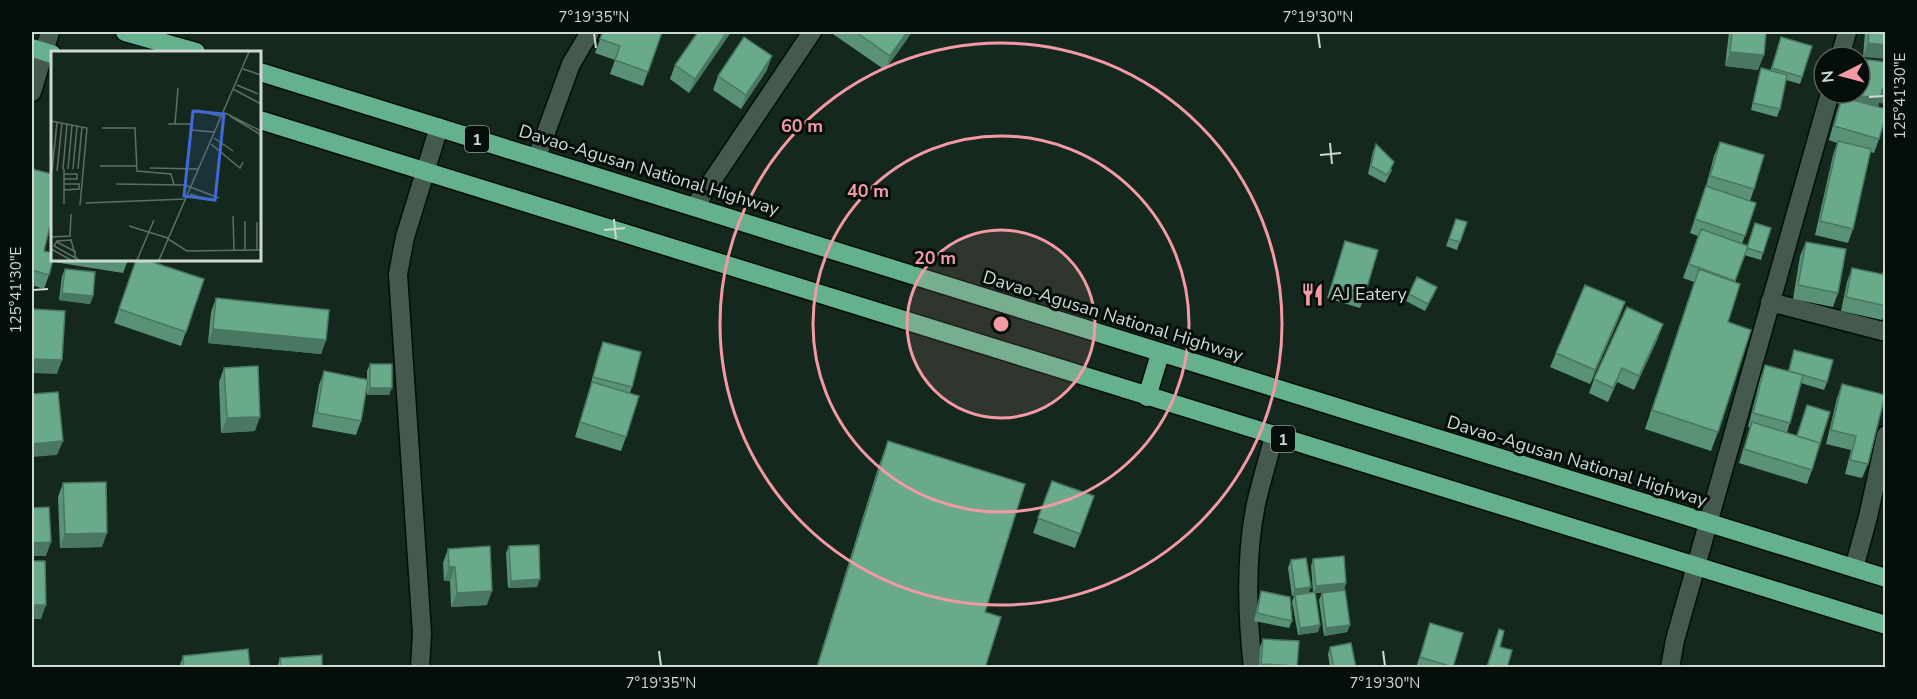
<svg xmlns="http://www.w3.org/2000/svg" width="1917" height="699" viewBox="0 0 1917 699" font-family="'Nunito Sans',sans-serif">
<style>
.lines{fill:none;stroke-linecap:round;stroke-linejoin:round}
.minor-casing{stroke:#011008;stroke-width:21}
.highway-casing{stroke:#011008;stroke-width:21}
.minor{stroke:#455a4f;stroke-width:18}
.highway{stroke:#65b18d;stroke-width:18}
.wall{fill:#599277}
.shaded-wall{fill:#497761}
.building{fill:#68aa8a;stroke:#497761;stroke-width:1.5}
.ticks{fill:none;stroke:#cdd9d3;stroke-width:2}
.ring{fill:none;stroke:#f49aa5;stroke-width:3}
.labels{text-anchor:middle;stroke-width:6;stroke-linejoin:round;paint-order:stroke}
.shield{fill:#060e0a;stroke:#919c97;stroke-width:1.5}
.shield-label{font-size:16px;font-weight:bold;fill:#cdd9d3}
.street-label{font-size:18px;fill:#cdd9d3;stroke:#060e0a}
.poi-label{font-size:18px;fill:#cdd9d3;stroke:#060e0a;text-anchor:start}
.inset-road{fill:none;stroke:#5e6f66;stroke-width:1.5}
.view{fill:#406ad7;fill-opacity:0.15;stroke:#406ad7;stroke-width:3}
.inset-edge{fill:none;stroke:#cdd9d3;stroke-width:3}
.centre{fill:#f49aa5;stroke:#060e0a;stroke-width:3}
.ring-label{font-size:18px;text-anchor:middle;font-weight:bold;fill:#f49aa5;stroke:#060e0a;stroke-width:6;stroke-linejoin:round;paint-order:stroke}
.neatline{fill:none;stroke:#cdd9d3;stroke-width:2}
.ticks-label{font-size:15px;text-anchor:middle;fill:#cdd9d3}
</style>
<rect width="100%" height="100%" fill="#14281e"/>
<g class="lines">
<defs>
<path id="minor" d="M1840,57L1847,32
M32,92L50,32
M537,157L571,64L590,32
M695,206L812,32
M1770,302L1886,332
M1854,568L1868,517L1886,435
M420,668L422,633L398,274L405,237L439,127
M1253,668C1247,614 1245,557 1256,504C1261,482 1268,459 1274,436
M1670,668L1675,640L1830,93"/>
<path id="highway" d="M125,32L196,52
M32,48L52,54
M260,72L1886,578
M260,120L1886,625
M1147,397L1160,354"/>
</defs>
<!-- minor casing -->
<use href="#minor" class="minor-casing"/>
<!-- highway casing -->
<use href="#highway" class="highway-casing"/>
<!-- minor -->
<use href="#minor" class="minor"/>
<!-- highway -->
<use href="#highway" class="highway"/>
</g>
<!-- wall -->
<path class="wall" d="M603,32H662L643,86L610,74L615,60L595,53Z
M698,32H731L689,93L670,79L675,65Z
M830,32H912L885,70Z
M1729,32H1766L1758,70L1725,66Z
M1865,32H1886L1863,57Z
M1781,37L1812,46L1800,84L1786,80L1780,109L1777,117L1751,110L1759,76L1761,68L1770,71Z
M767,70L741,109L713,90L718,76Z
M1846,93H1860L1879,103L1878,107L1879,139L1874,153L1870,152L1853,229L1848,243L1815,235L1833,155L1837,143L1829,140L1837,111L1842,97H1845Z
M1720,142L1754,189L1750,201L1756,203L1742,244L1763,253L1761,260L1744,255L1735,282L1728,322L1718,432L1711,451L1645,429L1694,282L1683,278L1698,236L1690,233L1706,186L1714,156Z
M1376,144L1392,170L1385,183L1368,174L1373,151Z
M32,169L44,251L49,275L44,289L32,285Z
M1456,219L1467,222L1457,250L1446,246Z
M1345,241L1365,294L1360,308L1327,298Z
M1806,242L1838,293L1833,307L1793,299L1800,256Z
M1886,255V310L1882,320L1841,311L1847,282L1852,268L1882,275Z
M55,260H128L123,273L54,262Z
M136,260L204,279L181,346L114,323Z
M65,269L93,296L90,304L59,300L62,276Z
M1437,287L1425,311L1406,301L1409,294Z
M216,298L326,340L321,354L208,343L211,312Z
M1620,316L1590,384L1550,367L1556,353Z
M1658,338L1634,390L1617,382L1608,402L1589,393L1594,379Z
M603,342L632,387L630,393L626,437L621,451L575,437L589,391L598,356Z
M1794,350L1827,382L1824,390L1801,383L1787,433L1812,470L1807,484L1739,463L1750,427H1748L1760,379L1765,365L1788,371Z
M370,364L389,395H367V387L361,421L356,435L312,427L319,385L324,371L367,379V371Z
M224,368L255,431L221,433L219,382Z
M1842,384L1868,464L1862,478L1845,474L1851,450L1826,444L1837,398Z
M888,441L985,612V668H816L879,465Z
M1052,481L1094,496L1075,548L1033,533Z
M63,483L102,547L60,548L58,497Z
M509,546L537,587L508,588L506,553Z
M448,549L487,605L451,607L450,581H444L443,563Z
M1313,559L1346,583L1344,590L1350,625L1347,632L1324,636L1319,600L1322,593L1332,592L1315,593L1320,625L1318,632L1298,635L1292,602L1294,596H1292L1288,568L1291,560L1309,593L1313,592L1311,566Z
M1261,591L1292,621L1289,628L1254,621L1259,598Z
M1430,623L1463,633L1453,668H1416Z
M1496,636L1500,647L1507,668H1486Z
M1263,639L1297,666L1296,668H1259L1260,647Z
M1330,647L1356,668H1330L1328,654Z
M183,656L250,668H179Z
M280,658L322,668H277Z"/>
<!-- shaded-wall -->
<path class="shaded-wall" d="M727,32H731L689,93L695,79Z
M907,32H912L885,70L890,56Z
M1868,43L1886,45V59L1863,57Z
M1730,52L1764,55L1758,70L1725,66Z
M772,56L767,70L741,109L746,95Z
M1882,89H1886V104L1879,103L1876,112L1844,109L1849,95Z
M1437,287L1434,295L1425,311L1428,304Z
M62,293L93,296L90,304L59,300Z
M1625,302L1620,316L1590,384L1595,370Z
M1663,324L1658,338L1634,390L1639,376Z
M213,329L326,340L321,354L208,343Z
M32,359L62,360L57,374L32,373Z
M1622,368L1617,382L1608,402L1613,388Z
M370,388H392L389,395H367Z
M260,417L255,431L221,433L227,418Z
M63,441L57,455L32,457V444Z
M107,533L102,547L60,548L65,534Z
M51,542L46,556H32V543Z
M449,567H455L450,581H444Z
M540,579L537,587L508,588L511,581Z
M1346,583L1343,591L1314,593L1316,586Z
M1311,587L1308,594L1292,596L1295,589Z
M492,591L487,605L451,607L457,593Z
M32,605H46L41,619H32Z
M1320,625L1318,632L1298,635L1300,628Z
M1350,625L1347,632L1324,636L1326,628Z
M1261,664L1297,666L1296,668H1260Z"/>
<!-- building -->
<path class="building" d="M603,32H662L648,72L615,60L620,46L600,39Z
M698,32H727L695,79L675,65Z
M856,32H907L890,56Z
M1732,32H1766L1764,55L1730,52Z
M1869,32H1886V45L1868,43Z
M744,37L772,56L746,95L718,76Z
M1781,37L1812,46L1802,77L1772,68Z
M1860,59L1886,62V89H1882L1881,98L1849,95V93H1860Z
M1761,68L1787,75L1780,109L1753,103Z
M1842,97L1886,109V115L1879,139L1834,126Z
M1838,141L1871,149L1853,229L1820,221Z
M1720,142L1764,155L1754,189L1710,176Z
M1376,144L1394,162L1387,175L1371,166Z
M32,169L52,174V217L44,251L52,253V260H53L49,275L32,270Z
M1706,186L1756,203L1745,236L1695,219Z
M1456,219L1467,222L1460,242L1449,239Z
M1755,223L1771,228L1763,253L1747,248Z
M1701,229L1748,246L1735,281L1689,264Z
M1345,241L1378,250L1365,294L1332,284Z
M1806,242L1846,249L1838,293L1798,285Z
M136,260H146L204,279L186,332L119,309Z
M1852,268L1886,275V306L1846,297Z
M65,269L95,272L93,296L62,293Z
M1699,269L1740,284L1728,322L1751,330L1718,432L1652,410Z
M1417,277L1437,287L1428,304L1409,294Z
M1585,285L1625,302L1595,370L1556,353Z
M216,298L329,310L326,340L213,329Z
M1627,307L1663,324L1639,376L1622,368L1613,388L1594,379Z
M32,309L65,311L62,360L32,359Z
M603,342L641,352L632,387L593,377Z
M1794,350L1833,360L1827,382L1789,371Z
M370,364H392V388H370Z
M1765,365L1803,375L1790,423L1753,413Z
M258,366L260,417L227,418L224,368Z
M324,371L368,380L361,421L317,413Z
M592,382L639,396L626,437L580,422Z
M1842,384L1885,395L1868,464L1850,460L1856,436L1831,430Z
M58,392L63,441L32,444V394Z
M1807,405L1830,412L1819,447L1820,443L1797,436Z
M1752,422L1820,443L1812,470L1744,449Z
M888,441L1025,484L985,612L1001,617L985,668H817Z
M1052,481L1094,496L1080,534L1038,518Z
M106,482L107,533L65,534L63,483Z
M49,507L51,542L32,543V508Z
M539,545L540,579L511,581L509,546Z
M490,546L492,591L457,593L455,567H449L448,549Z
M1344,556L1346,583L1316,586L1313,559Z
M1306,558L1311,587L1295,589L1291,560Z
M32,561H45L46,605H32Z
M1345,590L1350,625L1326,628L1322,593Z
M1261,591L1290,597L1292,621L1257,613Z
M1315,592L1320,625L1300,628L1295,595Z
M1430,623L1463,633L1453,667L1420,657Z
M1499,629L1504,631L1500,647L1512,650L1507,668H1494V667L1488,665Z
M1263,639L1299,641L1297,666L1261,664Z
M1351,643L1356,668H1334L1330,647Z
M248,649L250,668H184L183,656Z
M322,655V668H281L280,658Z"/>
<!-- ticks -->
<path class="ticks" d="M594,33L596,48M1318,33L1320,48M1869,97L1884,96M1330,143L1332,164M1320,155L1341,153M614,219L616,239M604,230L625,228M33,290L48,289M659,651L661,666M1383,651L1385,666"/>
<!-- distance rings -->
<circle cx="1001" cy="324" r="94" fill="#f49aa5" fill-opacity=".12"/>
<g class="ring">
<circle cx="1001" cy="324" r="94"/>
<circle cx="1001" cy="324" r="188"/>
<circle cx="1001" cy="324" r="281"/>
</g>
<!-- icons -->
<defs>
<symbol id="restaurant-bare" viewBox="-9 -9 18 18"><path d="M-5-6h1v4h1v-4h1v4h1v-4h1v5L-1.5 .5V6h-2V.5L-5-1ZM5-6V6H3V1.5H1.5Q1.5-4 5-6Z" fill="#f49aa5" stroke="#060e0a" stroke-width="2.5" paint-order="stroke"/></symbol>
</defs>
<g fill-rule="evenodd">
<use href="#restaurant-bare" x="1296" y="278" width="33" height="33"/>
</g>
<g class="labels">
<!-- shield labels -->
<g class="shield">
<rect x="465" y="126" width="24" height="26" rx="4.5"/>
<rect x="1271" y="426" width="24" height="26" rx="4.5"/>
</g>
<g class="shield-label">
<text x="477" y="145">1</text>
<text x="1283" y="445">1</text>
</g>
<!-- street labels -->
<g class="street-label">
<text transform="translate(649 170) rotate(17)" y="6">Davao-Agusan National Highway</text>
<text transform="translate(1113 316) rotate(17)" y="6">Davao-Agusan National Highway</text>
<text transform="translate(1577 461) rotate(17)" y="6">Davao-Agusan National Highway</text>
</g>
<!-- poi labels -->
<g class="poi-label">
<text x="1331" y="300">AJ Eatery</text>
</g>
</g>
<!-- overview -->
<g transform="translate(51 51)">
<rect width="210" height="210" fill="#14281e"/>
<path class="inset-road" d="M192,18L210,24M186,34L207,43M182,38L210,53M146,59L172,66M174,62L210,80M179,65L210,84M0,70L36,77L29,154M117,73H139L141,79L163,81M124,73L127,37M51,77H84L86,120L120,123L123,134M163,87L182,100M160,93L189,117L192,111M49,115H85M99,117L147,118M12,118L16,73M13,118V153M17,118L21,74M22,118L26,75M27,118L31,76M1,120L6,71M6,120L11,72M13,123H26V128H13M13,133H28V138L13,139M65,133L134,134L168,147M139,143L158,149M35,152L135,148M182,165L183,199M78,175L117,187M0,186L19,185L20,163M117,188L136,200L210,199M20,189L25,207M21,189L6,190L3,195L28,209M6,191L25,201M0,198L20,209M194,199V170M206,200V171M86,209L103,169M108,209L198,1"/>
<path class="view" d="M142,60L173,63L164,149L133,145Z"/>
<rect width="210" height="210" class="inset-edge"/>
</g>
<circle cx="1001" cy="324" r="9" class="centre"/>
<g class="ring-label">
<text x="802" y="132">60 m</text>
<text x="868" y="197">40 m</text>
<text x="935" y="264">20 m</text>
</g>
<!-- border -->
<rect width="1917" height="699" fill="none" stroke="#060e0a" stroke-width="66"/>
<!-- north arrow -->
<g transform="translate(1842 75) rotate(264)"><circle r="28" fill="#060e0a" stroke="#565f5a" stroke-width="1.5"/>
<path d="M0-4.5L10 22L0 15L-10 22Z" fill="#f49aa5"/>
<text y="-9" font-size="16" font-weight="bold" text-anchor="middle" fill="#cdd9d3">N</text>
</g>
<rect x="33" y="33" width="1851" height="633" class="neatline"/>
<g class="ticks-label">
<text x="594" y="22">7°19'35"N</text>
<text x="1318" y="22">7°19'30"N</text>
<text transform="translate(1900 96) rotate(-90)" y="5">125°41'30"E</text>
<text transform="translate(16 290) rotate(-90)" y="5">125°41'30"E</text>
<text x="661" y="688">7°19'35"N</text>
<text x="1385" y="688">7°19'30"N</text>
</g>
</svg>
